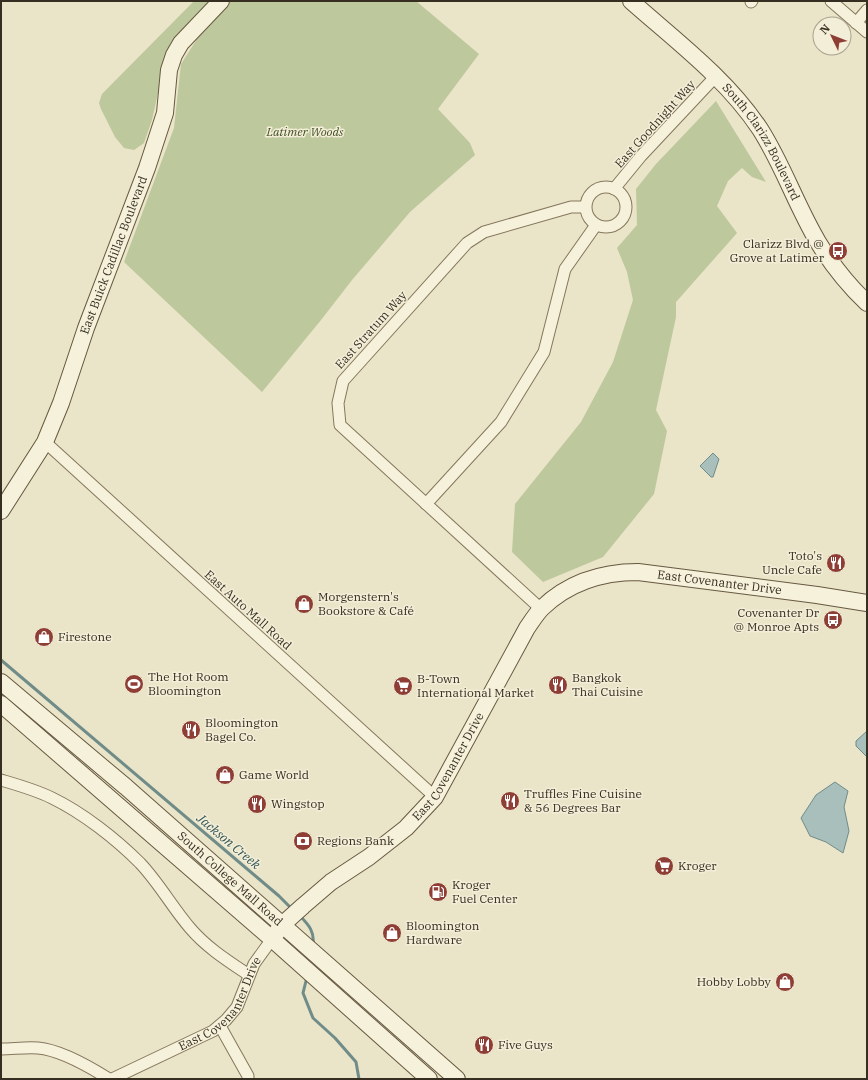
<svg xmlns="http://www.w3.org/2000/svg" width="868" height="1080" viewBox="0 0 868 1080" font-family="'IBM Plex Serif',serif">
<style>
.green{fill:#bdc89c}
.water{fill:#a8bfbb;stroke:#708c89}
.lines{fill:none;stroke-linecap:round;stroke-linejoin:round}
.stream{stroke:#708c89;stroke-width:3}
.street-casing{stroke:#85775e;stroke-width:13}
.secondary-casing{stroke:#675841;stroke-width:18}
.street{stroke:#f6f1da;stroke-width:11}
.secondary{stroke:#f6f1da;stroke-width:16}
.labels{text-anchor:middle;stroke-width:3;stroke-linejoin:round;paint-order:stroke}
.street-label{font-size:12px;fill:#362e21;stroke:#f3eed7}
.park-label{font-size:12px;font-style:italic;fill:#425129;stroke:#f3eed7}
.poi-label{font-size:12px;fill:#362e21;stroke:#f3eed7;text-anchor:start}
.water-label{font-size:13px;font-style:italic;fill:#315355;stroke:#f3eed7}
</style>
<rect width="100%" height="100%" fill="#eae4c8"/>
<!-- green -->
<path class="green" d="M194,1H214L164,66L152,120L144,143L134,150L124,148L115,137L101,109L99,103L102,94Z
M228,1H416L479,54L438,109L470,143L475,155L410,212L352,280L321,320L262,392L124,262L174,128L181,64L208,22Z
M716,101L766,182L752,177L742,168L728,181L717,206L737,233L676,302V317L656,410L667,431L654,494L603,557L543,582L512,552L515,504L581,422L613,362L633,300L627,272L617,248L637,225L636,189L656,164Z"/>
<!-- water -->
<path class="water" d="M713,453L719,459L713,477H711L700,466Z
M867,731V757L856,746V741Z
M835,782L848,791L844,807L849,831L843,853L826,842L810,836L801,818L816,795Z"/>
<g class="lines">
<!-- stream -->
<path class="stream" d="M1,660L279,896L293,910
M300,916C309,925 315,932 313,946
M307,977L303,993L313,1018L335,1038L356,1062L359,1079"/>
<defs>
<g id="street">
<path d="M831,1L867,32"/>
<path d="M751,2L752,1"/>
<path d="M856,23L867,10"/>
<circle cx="606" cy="207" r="20"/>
<path d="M614,189L641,156L716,76"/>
<path d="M45,442L435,797"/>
<path d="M426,504L501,422L544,352L565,269L596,225"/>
<path d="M541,609L340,425L338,403L343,381L467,243L484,232L571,207H585"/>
<path d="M1,780C18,785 36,790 52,798C83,813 116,839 140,863C159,883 172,907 190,928C206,947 228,961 249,975"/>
<path d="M220,1026L248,1076V1079"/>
<path d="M1,1049C13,1049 26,1047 38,1048C61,1050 90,1067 109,1079"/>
<path id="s1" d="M112,1079L213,1031L226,1020L237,1007L254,964L272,939"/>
</g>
<g id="secondary">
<path id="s2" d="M631,1C676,41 726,78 760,129C783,165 796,205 818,242C832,265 848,285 867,303"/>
<path id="s3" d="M1,511L45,442L61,403L86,328L147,168L165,113L169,70L174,55L181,43L221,1"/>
<path id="s4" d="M1,682L126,787L457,1079"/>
<path d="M1,704L272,939L429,1079"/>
<path id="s5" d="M272,939L282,925L303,906L331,882L369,857L406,828L435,797L527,628C532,621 536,614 542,608C568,583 602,572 638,572L817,595L867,603"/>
</g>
</defs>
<!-- street casing -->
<use href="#street" class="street-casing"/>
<!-- secondary casing -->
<use href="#secondary" class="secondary-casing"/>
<!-- street -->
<use href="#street" class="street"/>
<!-- secondary -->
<use href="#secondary" class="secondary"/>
</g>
<!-- icons -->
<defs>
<symbol id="bus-disc" viewBox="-11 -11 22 22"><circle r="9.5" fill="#8e3e34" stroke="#f3eed7"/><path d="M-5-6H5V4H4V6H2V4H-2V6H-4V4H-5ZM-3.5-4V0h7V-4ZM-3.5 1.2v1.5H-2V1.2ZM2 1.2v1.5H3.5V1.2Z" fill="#fff"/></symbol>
<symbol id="restaurant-disc" viewBox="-11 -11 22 22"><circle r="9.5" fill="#8e3e34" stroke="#f3eed7"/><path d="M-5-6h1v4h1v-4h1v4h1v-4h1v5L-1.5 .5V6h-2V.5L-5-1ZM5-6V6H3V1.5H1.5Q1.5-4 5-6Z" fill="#fff"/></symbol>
<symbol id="shop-disc" viewBox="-11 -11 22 22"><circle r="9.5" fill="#8e3e34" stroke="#f3eed7"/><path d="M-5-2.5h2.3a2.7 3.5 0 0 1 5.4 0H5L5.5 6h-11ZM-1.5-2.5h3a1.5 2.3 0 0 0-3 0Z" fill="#fff"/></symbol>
<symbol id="stadium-disc" viewBox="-11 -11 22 22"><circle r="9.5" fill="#8e3e34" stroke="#f3eed7"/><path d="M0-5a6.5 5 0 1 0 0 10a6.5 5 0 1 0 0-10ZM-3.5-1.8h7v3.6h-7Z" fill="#fff"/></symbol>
<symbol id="supermarket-disc" viewBox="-11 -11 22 22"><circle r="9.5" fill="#8e3e34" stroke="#f3eed7"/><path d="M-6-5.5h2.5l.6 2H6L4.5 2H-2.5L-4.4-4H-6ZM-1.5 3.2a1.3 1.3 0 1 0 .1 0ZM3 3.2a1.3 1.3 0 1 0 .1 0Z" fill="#fff"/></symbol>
<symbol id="bank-disc" viewBox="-11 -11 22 22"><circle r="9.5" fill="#8e3e34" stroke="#f3eed7"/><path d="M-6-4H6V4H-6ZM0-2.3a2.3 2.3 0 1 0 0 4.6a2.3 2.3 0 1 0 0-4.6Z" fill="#fff"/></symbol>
<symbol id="fuel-disc" viewBox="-11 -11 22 22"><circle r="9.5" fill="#8e3e34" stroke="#f3eed7"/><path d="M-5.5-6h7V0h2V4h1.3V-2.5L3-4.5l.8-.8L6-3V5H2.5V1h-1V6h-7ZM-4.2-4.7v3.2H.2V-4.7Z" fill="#fff"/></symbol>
</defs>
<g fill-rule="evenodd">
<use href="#bus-disc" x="827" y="240" width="22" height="22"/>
<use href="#restaurant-disc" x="825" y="552" width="22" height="22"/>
<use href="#shop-disc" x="293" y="593" width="22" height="22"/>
<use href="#bus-disc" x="822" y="609" width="22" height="22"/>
<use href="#shop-disc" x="33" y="626" width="22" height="22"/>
<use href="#stadium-disc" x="123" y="673" width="22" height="22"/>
<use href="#restaurant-disc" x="547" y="674" width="22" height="22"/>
<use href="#supermarket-disc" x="392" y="675" width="22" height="22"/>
<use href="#restaurant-disc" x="180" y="719" width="22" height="22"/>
<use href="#shop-disc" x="214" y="764" width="22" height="22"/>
<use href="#restaurant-disc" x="499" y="790" width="22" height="22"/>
<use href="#restaurant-disc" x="246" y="793" width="22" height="22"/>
<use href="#bank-disc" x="292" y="830" width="22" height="22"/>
<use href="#supermarket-disc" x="653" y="855" width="22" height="22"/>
<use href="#fuel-disc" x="427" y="881" width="22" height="22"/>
<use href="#shop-disc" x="381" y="922" width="22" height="22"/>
<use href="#shop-disc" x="774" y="971" width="22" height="22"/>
<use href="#restaurant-disc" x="473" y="1034" width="22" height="22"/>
</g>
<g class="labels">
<!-- street labels -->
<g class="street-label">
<text transform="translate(655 124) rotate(-48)" y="4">East Goodnight Way</text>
<text dy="4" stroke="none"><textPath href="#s2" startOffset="194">South Clarizz Boulevard</textPath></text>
<text dy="4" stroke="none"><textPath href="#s3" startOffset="281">East Buick Cadillac Boulevard</textPath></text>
<text transform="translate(371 330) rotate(-48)" y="4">East Stratum Way</text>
<text dy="4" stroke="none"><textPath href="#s5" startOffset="622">East Covenanter Drive</textPath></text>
<text transform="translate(248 610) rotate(42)" y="4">East Auto Mall Road</text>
<text dy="4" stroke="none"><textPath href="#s5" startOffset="250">East Covenanter Drive</textPath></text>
<text dy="4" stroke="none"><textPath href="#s4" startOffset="302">South College Mall Road</textPath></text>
<text dy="4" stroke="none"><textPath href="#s1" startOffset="137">East Covenanter Drive</textPath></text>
</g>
<!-- park labels -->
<g class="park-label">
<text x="305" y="136">Latimer Woods</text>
</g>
<!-- poi labels -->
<g class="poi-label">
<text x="824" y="248" text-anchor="end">Clarizz Blvd @<tspan x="824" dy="14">Grove at Latimer</tspan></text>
<text x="822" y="560" text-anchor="end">Toto's<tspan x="822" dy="14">Uncle Cafe</tspan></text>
<text x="318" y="601">Morgenstern's<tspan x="318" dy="14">Bookstore &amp; Café</tspan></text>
<text x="819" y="617" text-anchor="end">Covenanter Dr<tspan x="819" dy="14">@ Monroe Apts</tspan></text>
<text x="58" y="641">Firestone</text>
<text x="148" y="681">The Hot Room<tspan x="148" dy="14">Bloomington</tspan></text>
<text x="572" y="682">Bangkok<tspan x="572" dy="14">Thai Cuisine</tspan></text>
<text x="417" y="683">B-Town<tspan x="417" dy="14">International Market</tspan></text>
<text x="205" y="727">Bloomington<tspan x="205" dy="14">Bagel Co.</tspan></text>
<text x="239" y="779">Game World</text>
<text x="524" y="798">Truffles Fine Cuisine<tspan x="524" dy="14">&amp; 56 Degrees Bar</tspan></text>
<text x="271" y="808">Wingstop</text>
<text x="317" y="845">Regions Bank</text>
<text x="678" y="870">Kroger</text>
<text x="452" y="889">Kroger<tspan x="452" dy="14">Fuel Center</tspan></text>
<text x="406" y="930">Bloomington<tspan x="406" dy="14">Hardware</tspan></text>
<text x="771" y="986" text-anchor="end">Hobby Lobby</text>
<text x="498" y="1049">Five Guys</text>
</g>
<!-- water labels -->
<g class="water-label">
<text transform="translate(229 841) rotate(40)" y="5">Jackson Creek</text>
</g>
</g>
<!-- border -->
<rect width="868" height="1080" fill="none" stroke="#362e21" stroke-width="4"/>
<!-- north arrow -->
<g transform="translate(832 36) rotate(313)"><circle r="19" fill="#f3eed7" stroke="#a7a18e"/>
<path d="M0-3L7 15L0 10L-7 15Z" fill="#8e3e34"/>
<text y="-6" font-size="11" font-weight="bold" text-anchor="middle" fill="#362e21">N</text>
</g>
</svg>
